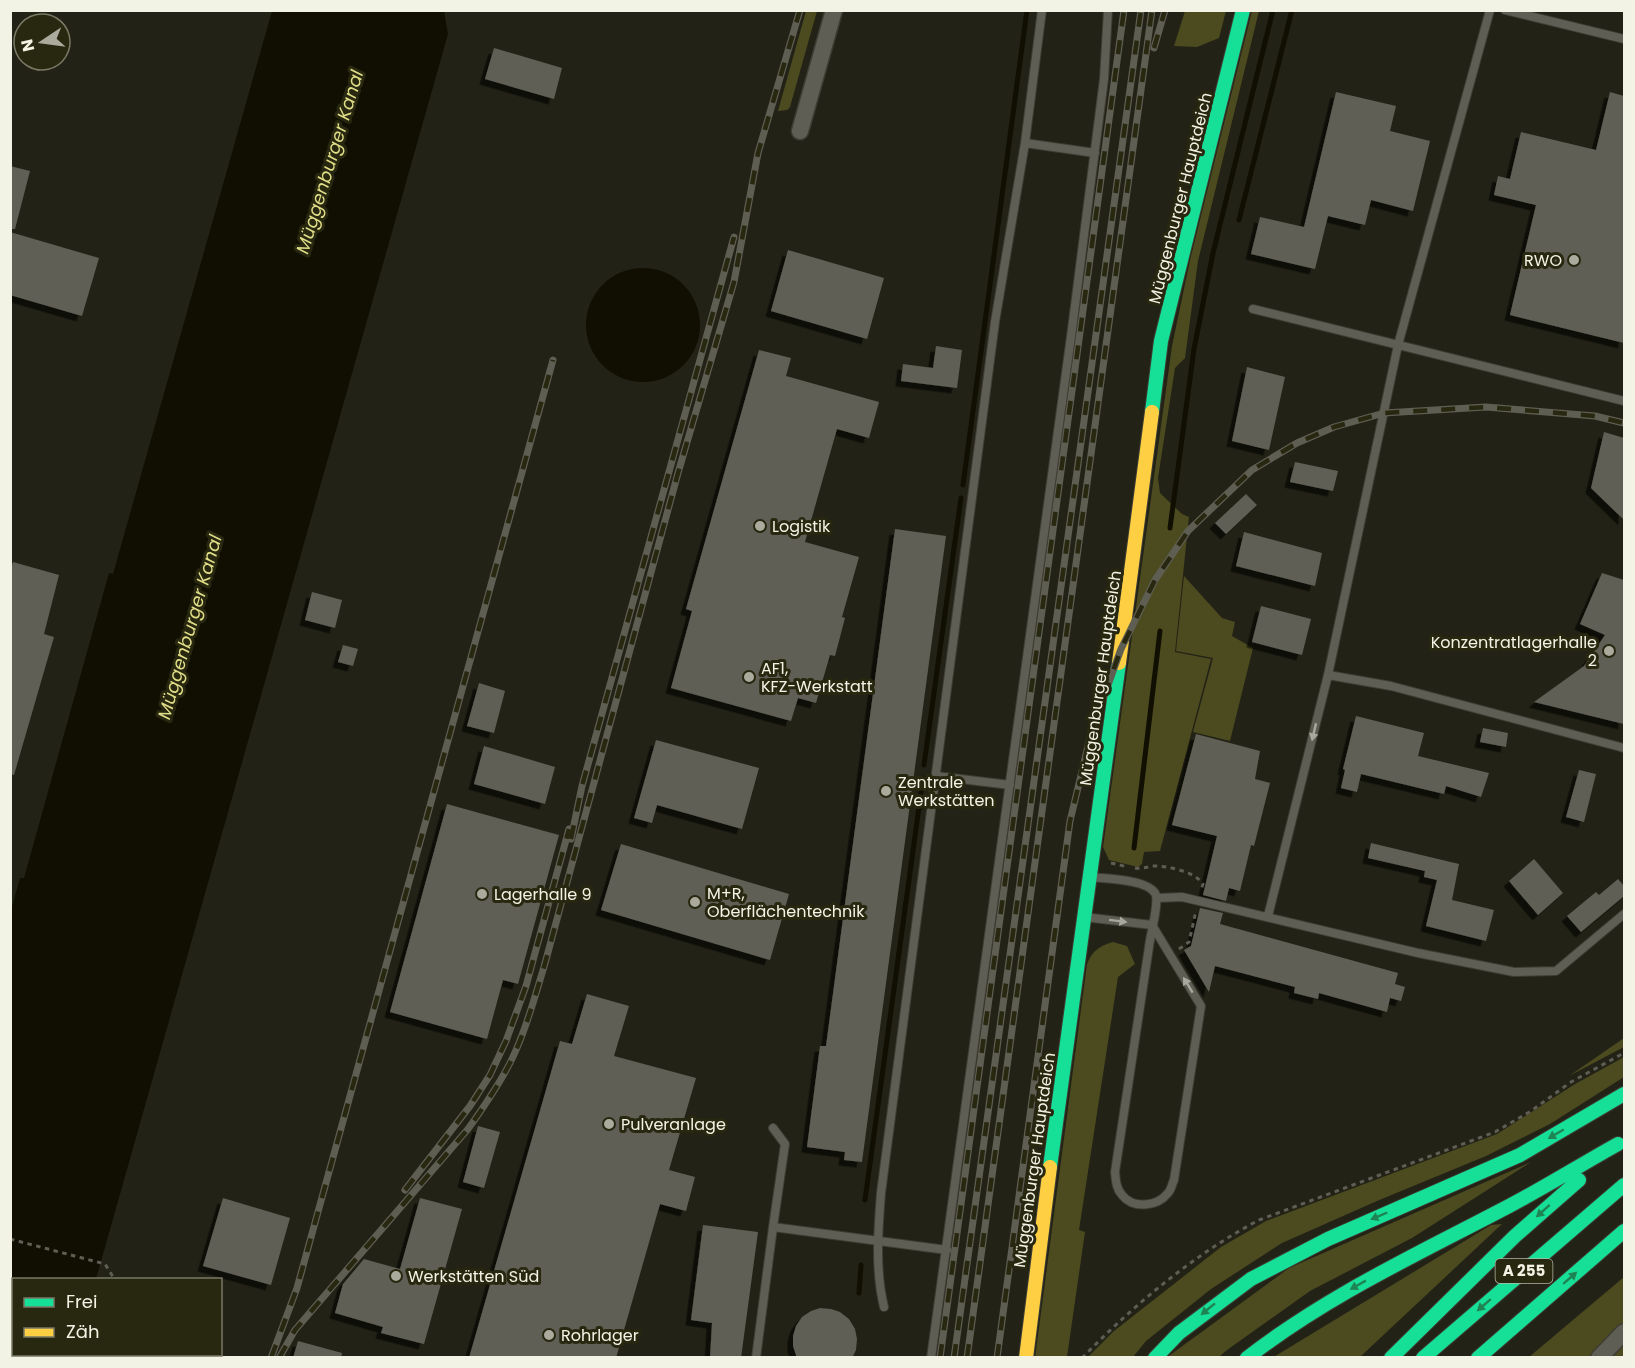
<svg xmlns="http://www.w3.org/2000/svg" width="1635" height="1368" viewBox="0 0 1635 1368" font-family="Poppins,sans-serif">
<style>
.green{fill:#4c4a1f}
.water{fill:#110f02}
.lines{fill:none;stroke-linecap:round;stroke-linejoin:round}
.stream{stroke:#110f02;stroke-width:5}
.building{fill:#5f5f55;filter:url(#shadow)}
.lane-casing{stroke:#3d3d34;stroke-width:10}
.street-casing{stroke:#3d3d34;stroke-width:19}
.fast-casing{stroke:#3d3d34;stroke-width:16}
.slow-casing{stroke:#3d3d34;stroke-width:16}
.path{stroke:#5e5e55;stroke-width:3;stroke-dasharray:4.5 4.5;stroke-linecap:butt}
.lane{stroke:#5e5e54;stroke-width:8}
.street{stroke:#5e5e54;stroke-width:16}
.fast{stroke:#16e098;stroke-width:14}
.slow{stroke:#ffcf43;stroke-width:14}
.rail-casing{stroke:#5e5e53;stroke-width:7}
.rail{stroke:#282710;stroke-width:4.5;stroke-dasharray:14;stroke-linecap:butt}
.oneway{fill:#a8a89c}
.oneway2{fill:#1f8454}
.poi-dot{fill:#aaaa9d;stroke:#282710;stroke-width:2}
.labels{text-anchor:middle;stroke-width:6;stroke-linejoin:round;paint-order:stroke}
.shield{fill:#282710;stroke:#b6b6a5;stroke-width:1.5}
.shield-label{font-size:15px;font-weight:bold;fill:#f3f3e5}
.street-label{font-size:16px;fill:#f3f3e5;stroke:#282710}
.poi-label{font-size:16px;fill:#f3f3e5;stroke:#282710;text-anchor:start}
.water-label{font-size:18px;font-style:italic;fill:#e1de88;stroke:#282710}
</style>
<defs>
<filter id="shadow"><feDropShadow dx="-5.5" dy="5.5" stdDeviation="0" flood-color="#0009"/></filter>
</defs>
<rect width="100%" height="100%" fill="#222216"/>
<!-- green -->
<path class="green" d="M806,11H817L790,107L787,110L778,111Z
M1185,11H1226L1219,38L1197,47L1174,46Z
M1252,11H1259L1198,261L1185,358L1175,368L1158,478L1160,493L1182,514L1189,517L1175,652L1211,659L1160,851L1144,852L1142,864L1138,867L1109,860L1103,847L1172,346L1190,260Z
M1184,576L1222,618L1235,622L1232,636L1253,648L1230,741L1193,732L1213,658L1176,651Z
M1113,942L1127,946L1135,964L1118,977L1079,1230L1085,1232L1067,1357L1035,1358L1087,964C1092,951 1099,946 1113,942Z
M1624,1038V1047L1569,1076Z
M1624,1057V1077L1550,1124L1486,1156L1377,1201L1282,1243L1211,1289L1146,1341L1133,1357L1087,1358L1114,1331L1221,1247L1266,1221L1497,1134L1575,1084Z
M1531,1162L1412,1238L1310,1291L1227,1350L1219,1357L1166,1358L1289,1268Z
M1502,1224L1360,1357L1272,1358L1491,1225Z
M1624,1277V1357H1529Z"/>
<!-- water -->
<path class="water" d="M272,11H444L448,34L96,1279L14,1280V1354L75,1355L74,1357H11V910L20,878H24L109,573L113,574Z
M586 325a57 57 0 1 1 114 0a57 57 0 1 1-114 0Z"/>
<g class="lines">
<!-- stream -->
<path class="stream" d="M1239,220L1292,10
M963,485L1027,10
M1170,528L1194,349L1213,253L1273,10
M924,765L961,498
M1134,848L1160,631
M865,1200L923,778
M859,1293L861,1265"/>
</g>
<!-- building -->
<path class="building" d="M494,48L562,68L554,99L485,79Z
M1336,92L1396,106L1390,131L1430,141L1413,211L1371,200L1365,225L1328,216L1315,269L1251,254L1260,217L1304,227Z
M1610,92L1624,96V343L1510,315L1536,205L1494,195L1498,176L1510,179L1521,132L1596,150Z
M10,166L30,171L15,229H10Z
M10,232L99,258L82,316L10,295Z
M788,250L884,278L867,339L771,311Z
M936,346L962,350L957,388L901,381L903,364L933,368Z
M759,350L791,358L786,376L879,402L869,438L837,429L805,542L859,557L842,617L845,618L835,656L830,655L816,703L798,698L791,721L671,688L692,611L686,609Z
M1247,367L1285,377L1269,450L1232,441Z
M1604,432L1624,438V520L1591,488Z
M1295,462L1338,471L1333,491L1290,482Z
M1246,494L1257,505L1226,534L1215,523Z
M895,529L946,536L862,1162L844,1160L845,1152L807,1147L820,1046H826Z
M1244,532L1322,553L1315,586L1236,566Z
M13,562L59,575L44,634L54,637L14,775L10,774V571Z
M1602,573L1624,580V724L1534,702L1584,666L1605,635L1580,624Z
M312,592L342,600L335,628L305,620Z
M1261,606L1311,619L1302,655L1252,642Z
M343,645L358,649L353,666L338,662Z
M479,683L505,691L494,733L467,726Z
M1356,716L1424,733L1418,756L1489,773L1481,797L1446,786L1444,794L1361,774L1357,792L1341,788L1345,770L1343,769Z
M1483,728L1508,733L1506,747L1480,742Z
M1196,734L1260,751L1255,779L1270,783L1254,846L1251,845L1240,891L1229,888L1226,901L1203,895L1217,836L1172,825Z
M656,740L759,768L742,829L657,805L652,823L634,818Z
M484,746L555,767L545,804L474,784Z
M1579,770L1596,774L1584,822L1566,817Z
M447,804L559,835L518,984L503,980L487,1039L390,1012Z
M1371,843L1459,864L1452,900L1494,910L1486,941L1426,926L1437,880L1424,877L1425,871L1368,858Z
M621,844L789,894L770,960L601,910Z
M1534,859L1563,893L1538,915L1509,881Z
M1618,879L1624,886V896L1581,932L1567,916L1596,892L1599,895Z
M1200,908L1223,913L1220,924L1398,973L1395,984L1405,987L1401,1001L1390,998L1387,1012L1319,993L1318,999L1294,993L1295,987L1215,966L1209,992L1184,950L1191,946Z
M587,994L629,1006L614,1056L696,1078L669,1170L695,1177L686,1211L660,1204L616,1358H469L560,1041L572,1044Z
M478,1126L500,1132L484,1188L463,1182Z
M223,1198L290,1218L271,1285L203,1266Z
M420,1198L462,1209L424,1344L381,1333L383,1327L335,1313L343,1284L364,1259L400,1269Z
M703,1225L758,1232L741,1358H710L712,1323L691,1320Z
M820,1308L831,1309L840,1312L849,1319L855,1329L857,1339L856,1350L852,1358H797L793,1346V1336L796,1326L802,1317L811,1311Z
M298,1341L342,1353L341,1358H293Z"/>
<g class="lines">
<defs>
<path id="lane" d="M1505,10L1624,39
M1025,143L1095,153
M1253,309L1624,401
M1328,675L1391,686L1624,748
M936,776L1010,785
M1090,877C1106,879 1146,879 1155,893C1160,901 1150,936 1149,947C1138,1022 1126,1097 1115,1172C1116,1181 1116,1188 1122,1195C1133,1209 1157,1207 1168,1193C1171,1190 1172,1184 1174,1180L1201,1006L1152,925
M1157,898L1182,897L1418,953L1514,972L1556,971L1624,914
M1268,916L1328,675L1398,345L1490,10
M1084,917L1152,925
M773,1128L785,1144L773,1227L947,1250
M884,1307C875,1270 878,1231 881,1193L995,322L1025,143L1042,10
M756,1358L773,1227
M931,1358L1072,329L1104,79L1108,10"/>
<path id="street" d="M800,131L834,10
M1599,1358L1624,1332"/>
<path id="fast" d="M1152,412L1161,341L1243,10
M1050,1167L1119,663
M1155,1358L1179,1333L1251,1279L1328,1239L1520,1155L1624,1094
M1247,1358C1328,1295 1420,1253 1511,1205C1547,1186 1582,1164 1618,1144
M1391,1358L1515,1236L1579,1180
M1423,1358L1624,1185
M1478,1358L1624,1231"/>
<path id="slow" d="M1119,663L1152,412
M1026,1358L1050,1167"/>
</defs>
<!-- lane casing -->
<use href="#lane" class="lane-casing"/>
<!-- street casing -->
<use href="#street" class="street-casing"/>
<!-- fast casing -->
<use href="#fast" class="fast-casing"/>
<!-- slow casing -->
<use href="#slow" class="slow-casing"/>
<!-- path -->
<path class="path" d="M1111,863L1128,867
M1135,868C1141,869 1147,867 1154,866C1168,866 1196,872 1203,884L1201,890
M1179,949L1189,942L1196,911
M10,1239L105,1264L115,1280
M1082,1358C1135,1304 1193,1255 1259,1220L1495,1132L1531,1111L1571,1082L1624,1053"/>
<!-- lane -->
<use href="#lane" class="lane"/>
<!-- street -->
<use href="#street" class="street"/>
<!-- fast -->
<use href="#fast" class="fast"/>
<!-- slow -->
<use href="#slow" class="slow"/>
<defs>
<path id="rail" d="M1154,48L1165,10
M571,839L582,786L734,237
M405,1190L470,1106L490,1075L506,1041L526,986L569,829
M271,1358L297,1288L553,360
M279,1358L295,1330L468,1129C483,1108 498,1086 510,1063C525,1033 534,999 544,967L678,473L734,282L758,153L800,10
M940,1358L1124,10
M954,1358L1141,10
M967,1358L1152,10
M997,1358L1070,821L1089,742L1104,696L1121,649L1155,580L1188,531L1252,470L1297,443L1334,427L1384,413L1486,407L1595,416L1624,423"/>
</defs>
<!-- rail casing -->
<use href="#rail" class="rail-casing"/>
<!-- rail -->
<use href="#rail" class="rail"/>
</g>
<!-- one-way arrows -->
<defs><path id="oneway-solid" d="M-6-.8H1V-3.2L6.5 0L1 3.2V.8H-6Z" transform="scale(1.5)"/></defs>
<g class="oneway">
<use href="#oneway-solid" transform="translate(1314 732) rotate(103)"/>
<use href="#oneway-solid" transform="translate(1118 921) rotate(7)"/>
<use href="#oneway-solid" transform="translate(1188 985) rotate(-121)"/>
</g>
<g class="oneway2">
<use href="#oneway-solid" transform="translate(1556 1134) rotate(150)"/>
<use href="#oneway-solid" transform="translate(1543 1211) rotate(138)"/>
<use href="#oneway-solid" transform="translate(1379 1216) rotate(157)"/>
<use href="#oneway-solid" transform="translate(1570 1278) rotate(-41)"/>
<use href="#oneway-solid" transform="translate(1358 1285) rotate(151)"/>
<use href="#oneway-solid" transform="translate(1484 1305) rotate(139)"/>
<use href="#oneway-solid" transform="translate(1208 1309) rotate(141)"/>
</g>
<!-- markers -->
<g class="poi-dot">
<circle cx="1574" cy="260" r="6"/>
<circle cx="760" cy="526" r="6"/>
<circle cx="1609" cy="651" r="6"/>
<circle cx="749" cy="677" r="6"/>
<circle cx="886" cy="791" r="6"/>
<circle cx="482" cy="894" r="6"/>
<circle cx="695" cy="902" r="6"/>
<circle cx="609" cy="1124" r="6"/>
<circle cx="396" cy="1276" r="6"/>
<circle cx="549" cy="1335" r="6"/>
</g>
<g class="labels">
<!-- shield labels -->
<rect class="shield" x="1495.5" y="1259" width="57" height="24" rx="4.5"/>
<g class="shield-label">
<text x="1524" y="1276">A 255</text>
</g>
<!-- street labels -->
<g class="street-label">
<text transform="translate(1180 198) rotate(-76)" y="6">Müggenburger Hauptdeich</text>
<text transform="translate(1100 678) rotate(-82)" y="6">Müggenburger Hauptdeich</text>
<text transform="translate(1034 1160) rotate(-82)" y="6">Müggenburger Hauptdeich</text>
</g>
<!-- poi labels -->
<g class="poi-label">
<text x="1562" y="266" text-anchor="end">RWO</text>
<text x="772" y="532">Logistik</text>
<text x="1597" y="648" text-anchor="end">Konzentratlagerhalle<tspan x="1597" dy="18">2</tspan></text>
<text x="761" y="674">AF1,<tspan x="761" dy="18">KFZ-Werkstatt</tspan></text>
<text x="898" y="788">Zentrale<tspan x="898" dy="18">Werkstätten</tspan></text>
<text x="707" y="899">M+R,<tspan x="707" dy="18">Oberflächentechnik</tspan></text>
<text x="494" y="900">Lagerhalle 9</text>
<text x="621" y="1130">Pulveranlage</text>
<text x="408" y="1282">Werkstätten Süd</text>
<text x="561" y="1341">Rohrlager</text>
</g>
<!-- water labels -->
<g class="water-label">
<text transform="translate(330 162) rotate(-73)" y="6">Müggenburger Kanal</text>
<text transform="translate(190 627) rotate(-74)" y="6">Müggenburger Kanal</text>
</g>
</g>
<!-- border -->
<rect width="1635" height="1368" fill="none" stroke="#f3f3e5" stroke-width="24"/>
<!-- legend -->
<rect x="12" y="1278" width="210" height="78" fill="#282710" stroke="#797965" stroke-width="1.5"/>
<rect x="24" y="1298" width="30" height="9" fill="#16e098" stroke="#797965" stroke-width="1.5"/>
<text x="66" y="1308" font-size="18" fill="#f3f3e5">Frei</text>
<rect x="24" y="1328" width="30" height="9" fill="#ffcf43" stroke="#797965" stroke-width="1.5"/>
<text x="66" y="1338" font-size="18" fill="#f3f3e5">Zäh</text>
<!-- north arrow -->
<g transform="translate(42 42) rotate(257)"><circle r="28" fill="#282710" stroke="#797965" stroke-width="1.5"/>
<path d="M0-4.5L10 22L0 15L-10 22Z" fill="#aaaa9d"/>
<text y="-9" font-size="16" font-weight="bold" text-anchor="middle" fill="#f3f3e5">N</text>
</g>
</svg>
